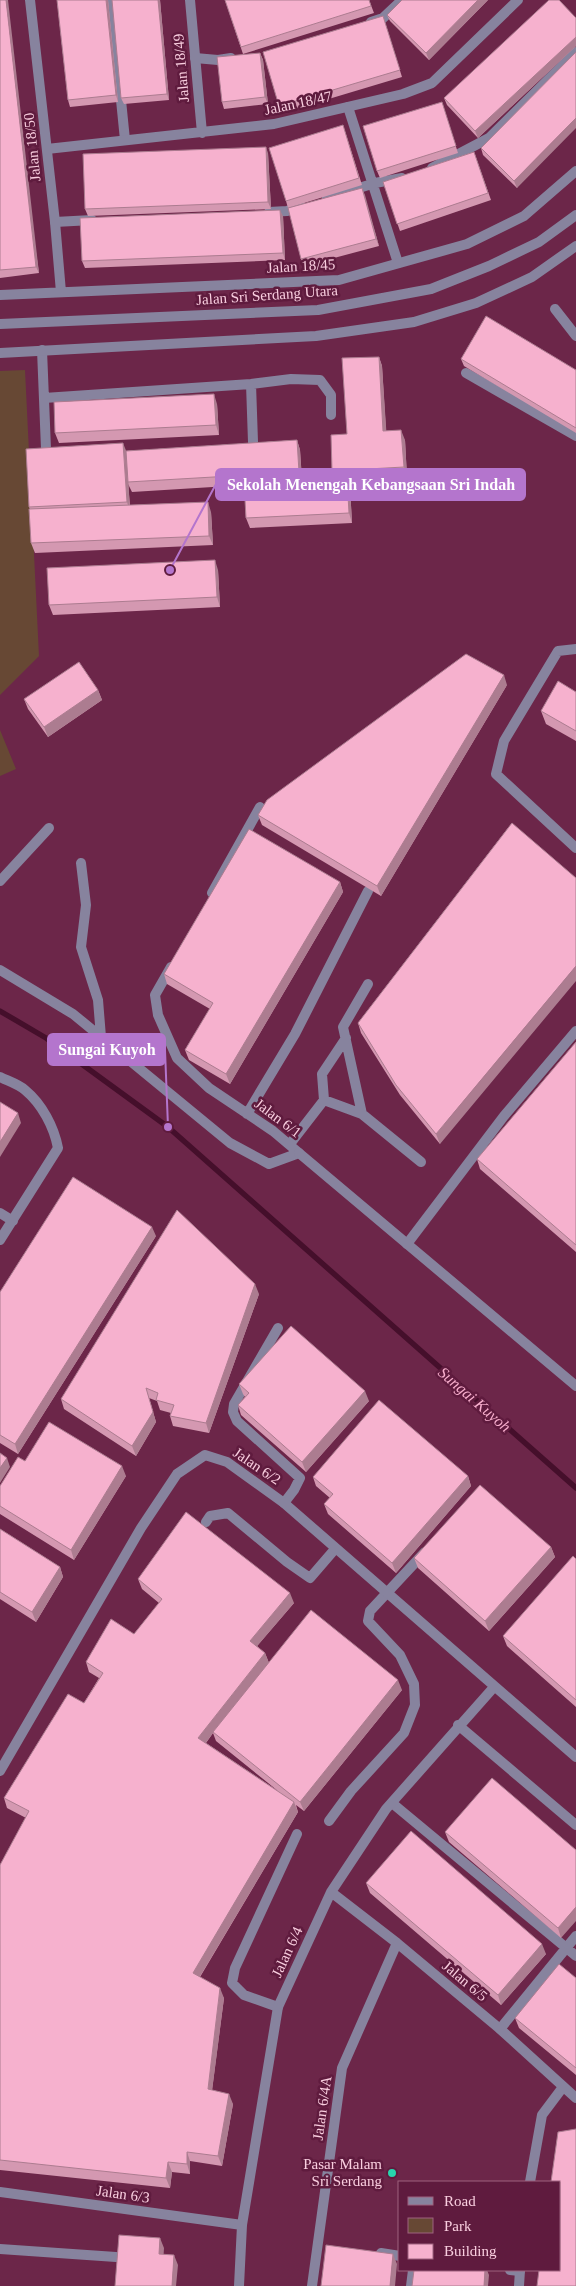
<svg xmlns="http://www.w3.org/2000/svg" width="576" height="2286" viewBox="0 0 576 2286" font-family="'Times New Roman',serif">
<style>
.green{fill:#674834}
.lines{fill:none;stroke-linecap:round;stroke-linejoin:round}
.stream{stroke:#450f2b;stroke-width:5.5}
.service{stroke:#87839e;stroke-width:10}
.minor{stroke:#87839e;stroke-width:10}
.tertiary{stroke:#87839e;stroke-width:10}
.wall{fill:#d498b1;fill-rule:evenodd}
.shaded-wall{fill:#ac7c90}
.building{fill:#f6b1ce;stroke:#ac7c90}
.poi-dot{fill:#28d5ad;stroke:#5f1b3e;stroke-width:2}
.labels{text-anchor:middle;stroke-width:5;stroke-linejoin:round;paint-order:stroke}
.street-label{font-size:15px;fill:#f9cedf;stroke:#5f1b3e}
.poi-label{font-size:15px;fill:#f9cedf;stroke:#5f1b3e;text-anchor:end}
.water-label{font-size:16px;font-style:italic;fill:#f8aecd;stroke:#5f1b3e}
.leader{fill:none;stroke:#b475cd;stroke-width:2}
.callout-dot{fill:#b475cd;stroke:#5f1b3e;stroke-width:2}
.callout{fill:#b475cd;stroke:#b475cd;stroke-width:2}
.callout-label{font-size:16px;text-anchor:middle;font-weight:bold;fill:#fff}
</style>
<rect width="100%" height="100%" fill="#6c2649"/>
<!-- green -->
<path class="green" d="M25,370L39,656L0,695V371Z
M0,730L16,769L0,776Z"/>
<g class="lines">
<!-- stream -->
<path class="stream" d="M0,1011L46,1038L168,1127L576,1488"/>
<!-- service -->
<path class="service" d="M111,0L125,140
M371,22L383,18L402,0
M195,58L218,60L231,58
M348,107L398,263
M432,168L489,138L576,52
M327,198L375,183L402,178
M269,212L287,211L301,206
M55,222L92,220
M42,350L46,449
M466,373L576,436
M251,384L253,442
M44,398L251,384L291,379L320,380L331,395V415
M576,649L558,651L504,741L496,774L576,848
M81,863L86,905L81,947L98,1000L101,1037
M0,881L49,828
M212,893L260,807
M0,970L73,1014L230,1143L269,1164L299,1153L273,1131L209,1088L177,1058L158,1015L155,995L171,967
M324,1100L322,1074L346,1038
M247,1114L295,1034L368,891
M362,1114L343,1027L368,984
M290,1144L324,1100L362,1114L421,1162
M407,1244L504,1116L576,1031
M278,1328L234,1404L233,1412L237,1421L300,1478L294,1490L284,1503
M206,1522L210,1516L228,1513L287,1562L310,1578L335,1549
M392,1803L576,1956
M329,1821L351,1791L404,1733L415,1705L414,1684L400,1655L368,1621L370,1611L425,1552
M278,2007L244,1995L232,1983L235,1968L297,1834
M500,2029L576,1936
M0,2249L116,2257
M381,2253L400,2256
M510,2270L520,2271
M411,2286L413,2270"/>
<!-- minor -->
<path class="minor" d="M30,0L55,222L61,292
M190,0L202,133
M47,149L274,124L403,94L432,83L518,0
M0,295L339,280L467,244L524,216L576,171
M555,309L576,336
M0,1077C8,1081 18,1084 25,1090C42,1104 54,1127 58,1148L0,1240
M299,1153L576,1386
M0,1213L13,1221
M458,1725L576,1825
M0,1771L141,1528L177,1474L205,1455L227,1462L284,1503L576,1757
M331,1892L397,1943L500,2029L576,2098
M530,2182L542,2115L563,2087
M0,2192L242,2225
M239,2286L242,2225L278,2007L331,1892L386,1809L494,1687
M312,2286L342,2068L397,1943
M519,2286L520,2270"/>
<!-- tertiary -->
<path class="tertiary" d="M0,324L318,310L431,289L489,266L539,242L576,215
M0,353L316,336L414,322L476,303L532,277L576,246"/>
</g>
<!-- wall -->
<path class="wall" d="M0,0L39,273L0,278Z
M57,0H108L118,102L70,107L68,100Z
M160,0L169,100L124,104L121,98Z
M225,0H369L374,13L243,54Z
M488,0L429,60L390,21L387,15Z
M383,16L402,77L282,113L279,106Z
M576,18V46L478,138L447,105L444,98Z
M576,52L517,188L483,155L481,148Z
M260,53L263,60L268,104L224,109L222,102Z
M444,109L458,153L380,178L377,171Z
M343,125L362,185L288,208L286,201Z
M474,152L491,200L400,231L383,182Z
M268,153L271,209L88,216L85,209Z
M362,188L379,246L304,266L301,259Z
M283,216L285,260L85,268L82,261Z
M379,357L382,366L386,431L405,440L407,477L348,480L350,487L352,523L250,528L246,518L245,485L132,492L128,484L130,505L211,512L213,545L35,553L31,543L30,509L29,507L126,451L297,440L300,450L302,479L335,478L332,471Z
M461,359L576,370V433L464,366Z
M217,404L219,435L59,443L55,433Z
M218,570L220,607L53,615L49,605Z
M507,685L381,896L262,825L258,815Z
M98,690L102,700L48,737L28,709L24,699Z
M576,692V741L546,724L541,711Z
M512,823L440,1144L400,1095L361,1033L358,1023Z
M340,882L343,892L230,1084L189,1060L185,1050L210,1009L167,984L164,974Z
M576,1042V1252L480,1169L477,1159Z
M156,1236L18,1454L0,1443V1292Z
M259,1294L209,1433L173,1426L170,1416L171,1413L160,1410L157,1401L149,1398L156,1422L136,1456L64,1409L61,1399Z
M239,1384L369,1401L306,1472L241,1415L238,1405L245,1397L243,1394Z
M25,1461L126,1476L74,1560L0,1514V1486Z
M468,1476L471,1486L396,1573L328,1514L324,1504L330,1498L316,1486L313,1477Z
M0,1529L60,1567L63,1577L36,1622L0,1599Z
M551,1547L555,1557L489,1631L418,1568L414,1558Z
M576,1559V1707L507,1646L503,1636Z
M138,1579L294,1603L257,1646L265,1653L269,1663L402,1690L304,1811L296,1805L298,1812L200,1977L224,1998L212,2090L233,2104L222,2166L190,2161V2174L172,2172L170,2188L0,2170V1865L26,1818L7,1808L4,1798L84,1703L99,1678L89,1672L86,1662L134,1634L159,1603L142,1589ZM213,1733L216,1741L278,1791L206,1743Z
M445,1832L576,1850L561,1938L449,1842Z
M366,1883L546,1954L501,2005L370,1893Z
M576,1978V2075L519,2028L515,2018Z"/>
<!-- shaded-wall -->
<path class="shaded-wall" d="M6,0H8L39,273L36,267Z
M106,0H108L118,102L116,95Z
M158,0H160L169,100L167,94Z
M478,0H488L429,60L426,53Z
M576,37V46L478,138L475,131Z
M260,53L263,60L268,104L265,97Z
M576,118V128L517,188L514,181Z
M266,147L268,153L271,209L268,202Z
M362,188L365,195L379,246L376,239Z
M280,210L283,216L285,260L283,253Z
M379,357L382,366L387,441L383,431Z
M214,394L217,404L219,435L216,425Z
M401,430L405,440L407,477L404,467Z
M297,440L300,450L302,482L299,472Z
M123,443L127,453L130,512L127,502Z
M347,477L350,487L352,523L349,513Z
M208,502L211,512L213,545L209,536Z
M215,560L218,570L220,607L217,597Z
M504,675L507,685L381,896L377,886Z
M98,690L102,700L48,737L44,727Z
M340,882L343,892L230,1084L226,1074Z
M576,966V981L440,1144L436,1134Z
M18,1113L21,1123L0,1157V1142Z
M152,1227L156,1236L18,1454L15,1444Z
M255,1284L259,1294L209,1433L206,1423Z
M146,1388L156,1422L136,1456L132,1446Z
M365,1391L369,1401L306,1472L302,1462Z
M7,1458L10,1467L0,1483V1468Z
M122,1466L126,1476L74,1560L71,1550Z
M468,1476L471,1486L396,1573L392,1563Z
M551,1547L555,1557L489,1631L485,1621Z
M60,1567L63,1577L36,1622L32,1612Z
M290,1593L294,1603L253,1651L250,1641Z
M265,1653L269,1663L213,1732V1733L202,1748L198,1738Z
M398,1680L402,1690L304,1811L300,1802Z
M294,1802L298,1812L196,1983L193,1973Z
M576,1907V1921L561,1938L558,1928Z
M542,1944L546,1954L501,2005L498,1995Z
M220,1988L224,1998L211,2099L208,2089Z
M229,2094L233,2104L222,2166L218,2156Z
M187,2152L190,2161V2174L187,2164Z
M168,2162L172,2172L170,2188L166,2178Z
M160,2238L164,2248L163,2264L159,2254Z
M393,2254L397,2264L395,2286H390Z
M174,2255L178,2265L176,2286H172Z
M485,2270H487L489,2275L488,2286H484Z"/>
<!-- building -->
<path class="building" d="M0,0H6L36,267L0,270Z
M57,0H106L116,95L68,100Z
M112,0H158L167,94L121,98Z
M225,0H369L371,6L241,47Z
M402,0H478L426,53L387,15Z
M549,0H559L576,18V37L475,131L444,98Z
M383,16L400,70L279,106L263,52Z
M576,52V118L514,181L481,148Z
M260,53L265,97L222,102L217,57Z
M442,102L456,146L377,171L363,126Z
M343,125L359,178L286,201L269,148Z
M266,147L268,202L85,209L83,154Z
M474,152L488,193L397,224L383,182Z
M362,188L376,239L301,259L288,208Z
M280,210L283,253L82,261L80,218Z
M486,316L576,370V428L461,359Z
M379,357L383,431L401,430L404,467L332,471L331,435L347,434L342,358Z
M214,394L216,425L55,433L54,402Z
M297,440L299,472L128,482L126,451Z
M123,443L127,502L29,507L26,449Z
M347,477L349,513L246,518L244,482Z
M208,502L209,536L31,543L29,509Z
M215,560L217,597L49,605L47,568Z
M466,654L504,675L377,886L258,815L267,800Z
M79,662L98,690L44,727L24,699Z
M558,681L576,692V731L541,711Z
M512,823L576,878V966L436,1134L396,1085L358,1023Z
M249,829L340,882L226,1074L185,1050L213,1003L164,974Z
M576,1042V1245L477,1159Z
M0,1102L18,1113L0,1142Z
M73,1177L152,1227L15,1444L0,1435V1292Z
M177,1210L255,1284L206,1423L170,1416L174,1405L156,1400L158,1393L146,1388L153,1412L132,1446L61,1399Z
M291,1326L365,1391L302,1462L238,1405L249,1393L239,1384Z
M379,1400L468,1476L392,1563L324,1504L333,1494L313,1477Z
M49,1422L122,1466L71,1550L0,1506V1486L18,1457L25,1461Z
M0,1453L7,1458L0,1468Z
M480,1485L551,1547L485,1621L414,1558Z
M186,1512L290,1593L250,1641L265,1653L198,1738L294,1802L193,1973L220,1988L208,2089L229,2094L218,2156L187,2152V2164L168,2162L166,2178L0,2160V1865L29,1811L4,1798L68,1694L84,1703L103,1673L86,1662L111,1619L134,1634L162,1599L138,1579Z
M0,1529L60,1567L32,1612L0,1592Z
M573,1556L576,1559V1700L503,1636Z
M311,1610L398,1680L300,1802L213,1732Z
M492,1778L576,1850V1907L558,1928L445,1832Z
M411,1831L542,1944L498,1995L366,1883Z
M559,1964L576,1978V2068L515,2018Z
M576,2129V2286H537L539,2270H560V2182H551L558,2132Z
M119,2235L160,2238L159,2254L174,2255L172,2286H115Z
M326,2245L393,2254L390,2286H321Z
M414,2270H485L484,2286H412Z"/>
<!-- markers -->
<circle class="poi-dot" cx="392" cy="2173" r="5"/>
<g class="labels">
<!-- street labels -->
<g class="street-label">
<text transform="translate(181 68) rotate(-95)" y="5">Jalan 18/49</text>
<text transform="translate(298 103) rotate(-12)" y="5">Jalan 18/47</text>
<text transform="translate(32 147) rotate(-96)" y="5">Jalan 18/50</text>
<text transform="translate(301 266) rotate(-3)" y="5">Jalan 18/45</text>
<text transform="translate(267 295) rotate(-4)" y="5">Jalan Sri Serdang Utara</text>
<text transform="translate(278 1118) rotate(37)" y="5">Jalan 6/1</text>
<text transform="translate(257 1466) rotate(34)" y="5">Jalan 6/2</text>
<text transform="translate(287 1952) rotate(-65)" y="5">Jalan 6/4</text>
<text transform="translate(465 1981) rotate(40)" y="5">Jalan 6/5</text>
<text transform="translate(322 2108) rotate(-82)" y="5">Jalan 6/4A</text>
<text transform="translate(123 2194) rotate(8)" y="5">Jalan 6/3</text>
</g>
<!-- poi labels -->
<g class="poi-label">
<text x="382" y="2169">Pasar Malam<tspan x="382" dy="17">Sri Serdang</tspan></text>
</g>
<!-- water labels -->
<g class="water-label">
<text transform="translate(475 1399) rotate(41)" y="6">Sungai Kuyoh</text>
</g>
</g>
<!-- callouts -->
<path class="leader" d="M170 570L216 484M168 1127L165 1050"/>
<g class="callout-dot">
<circle cx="170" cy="570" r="5"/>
<circle cx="168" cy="1127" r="5"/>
</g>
<g class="callout">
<rect x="216" y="469" width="309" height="31" rx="5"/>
<rect x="48" y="1034" width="117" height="31" rx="5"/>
</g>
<g class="callout-label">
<text x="371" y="490">Sekolah Menengah Kebangsaan Sri Indah</text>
<text x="107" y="1055">Sungai Kuyoh</text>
</g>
<!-- legend -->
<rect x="398" y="2181" width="162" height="90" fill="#5f1b3e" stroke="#9d637e"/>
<rect x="408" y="2197" width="25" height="8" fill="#87839e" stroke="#9d637e"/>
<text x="444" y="2206" font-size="15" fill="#f9cedf">Road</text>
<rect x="408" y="2218" width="25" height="15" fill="#674834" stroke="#9d637e"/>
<text x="444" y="2231" font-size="15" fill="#f9cedf">Park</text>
<rect x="408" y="2244" width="25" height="15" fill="#f6b1ce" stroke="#9d637e"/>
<text x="444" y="2256" font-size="15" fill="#f9cedf">Building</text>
</svg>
